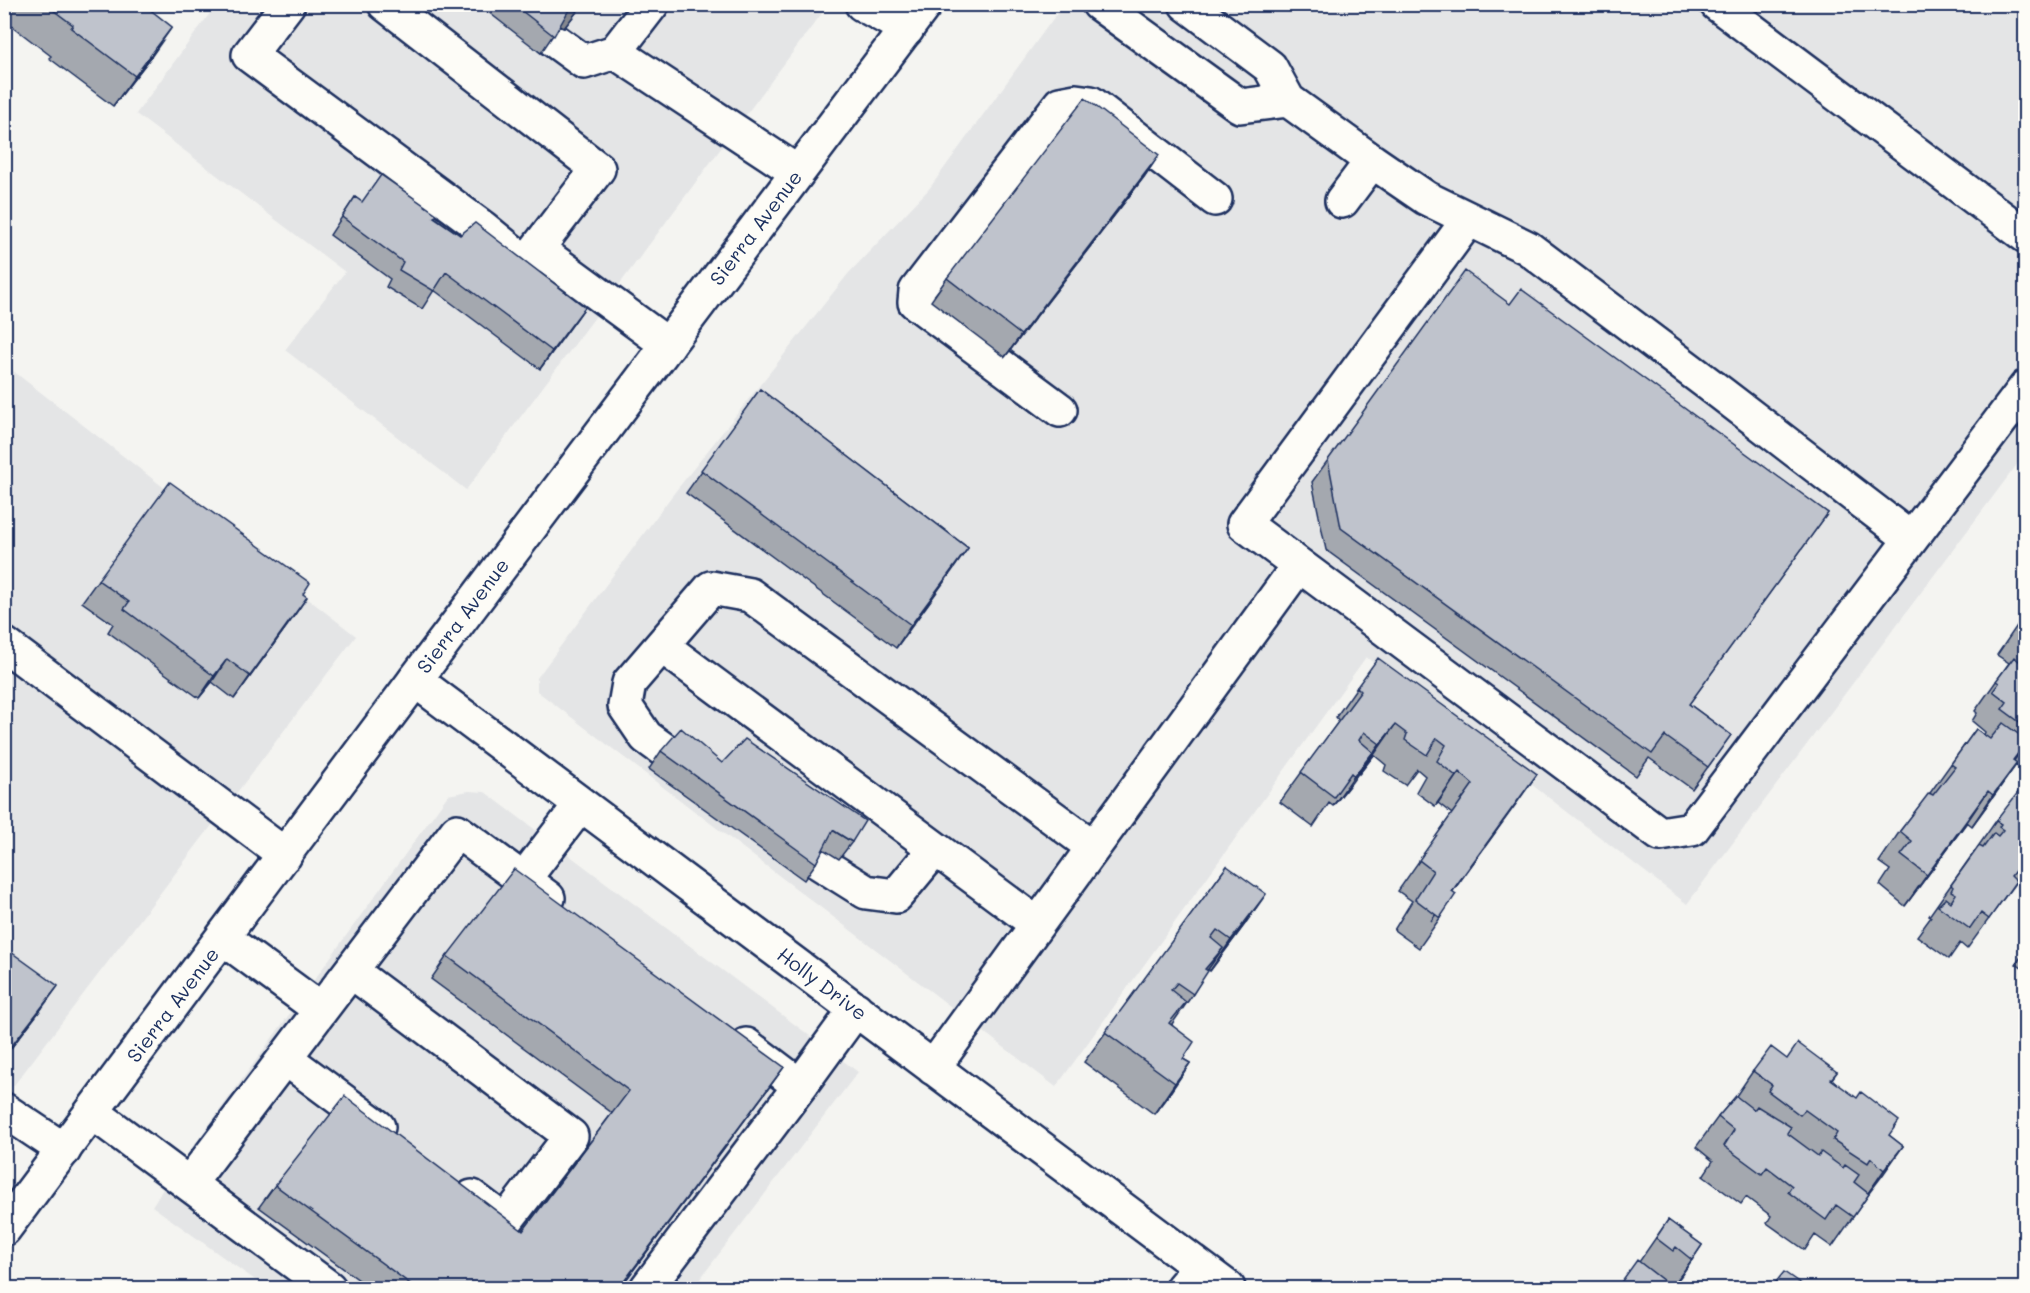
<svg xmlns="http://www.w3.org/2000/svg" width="2030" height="1293" viewBox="0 0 2030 1293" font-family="Mali,sans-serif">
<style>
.built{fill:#e4e5e6}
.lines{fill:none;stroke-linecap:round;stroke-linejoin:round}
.minor-casing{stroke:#1b2f5e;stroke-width:38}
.major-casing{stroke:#1b2f5e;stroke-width:38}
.minor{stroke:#fdfcf7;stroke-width:33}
.major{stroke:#fdfcf7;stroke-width:33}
.wall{fill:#a4a8af;stroke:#1b2f5e;stroke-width:1.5}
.shaded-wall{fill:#86888f;stroke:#1b2f5e;stroke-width:1.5}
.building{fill:#bfc3cc;stroke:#1b2f5e;stroke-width:1.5}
.labels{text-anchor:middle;stroke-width:6;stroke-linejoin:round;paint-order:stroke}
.street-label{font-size:20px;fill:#1b2f5e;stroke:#fdfcf7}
</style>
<rect width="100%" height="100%" fill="#f4f4f1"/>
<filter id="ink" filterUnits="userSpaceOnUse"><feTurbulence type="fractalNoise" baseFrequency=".0167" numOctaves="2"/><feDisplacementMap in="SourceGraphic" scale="12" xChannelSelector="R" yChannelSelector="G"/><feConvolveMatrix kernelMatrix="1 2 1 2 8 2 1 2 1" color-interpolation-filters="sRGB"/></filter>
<g filter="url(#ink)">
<!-- built -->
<path class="built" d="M216,5H828L466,490L285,350L345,272L136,114Z
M1063,5H2025V454L1687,904L1366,657L1056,1087L537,691V678L671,497L848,274L929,189Z
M4,364L356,636L5,1097H4Z
M469,791L485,792L858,1072L693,1288H266L152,1206L165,1186L448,795Z"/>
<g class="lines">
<defs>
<path id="minor" d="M288,4L249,55L483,228L526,263L598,169L385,4
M862,4L907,29
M1099,4L1240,106L1288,100
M1186,4L1270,67L1288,100L1372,161L1426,198L1469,219
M1717,4L2026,236
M551,38L584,62L615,52L652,4
M615,52L797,172
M1342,201L1372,161
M537,249L668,345
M1060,410L915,302L916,291L1060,104L1076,101L1091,103L1215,199
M1911,539L1722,394L1528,248L1469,219L1244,524L1660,834L1692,829L2026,387
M4,644L285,855
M662,646L1037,924
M415,680L1228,1288
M664,750L646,737L625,706L629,683L711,588L750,595L1093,847
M815,860L866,892L896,896L935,849
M523,880L581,804
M223,938L321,1010L457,831L548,898
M351,971L571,1136L505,1222L472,1197
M285,1058L378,1127
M933,1068L1299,565
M800,1086L856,1009
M4,1110L64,1150
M92,1112L329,1288
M189,1184L321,1010
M647,1288L800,1086L746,1045
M1182,1288L1200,1267"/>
<path id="major" d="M4,1229L415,680L925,4"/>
</defs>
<!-- minor casing -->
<use href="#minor" class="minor-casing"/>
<!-- major casing -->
<use href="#major" class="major-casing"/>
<!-- minor -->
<use href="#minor" class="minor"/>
<!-- major -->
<use href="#major" class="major"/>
</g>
<!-- wall -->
<path class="wall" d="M4,4H143L151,57L113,106L49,58L51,56L4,20Z
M178,4H187L184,9Z
M478,4H583L564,28L559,26L541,53Z
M1159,155L1144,177L1005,357L931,301L947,278Z
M355,197L362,202L436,218L460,235L585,307L540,369L434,290L422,309L386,287L390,279L330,235Z
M1510,304L1828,513L1689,704L1731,735L1692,789L1649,758L1636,776L1326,550L1312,482L1328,460Z
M760,389L968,548L896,648L686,493Z
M98,580L303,594L292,619L234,699L212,682L199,698L108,632L113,624L82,602Z
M2025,614V763L2024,762L2019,768L2016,765L1972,826L1967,822L1905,906L1880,885L1890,870L1879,862L1900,831L1930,793L1976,729L1984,735L1985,732L1972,721L1977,713L1975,711L2009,663L1997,655Z
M1357,687L1537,774L1453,891L1440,918L1419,948L1394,930L1412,901L1398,891L1452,814L1438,803L1435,806L1416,792L1425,776L1417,769L1405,785L1384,771L1386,765L1374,755L1359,774L1358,773L1333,806L1329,803L1313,827L1280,802L1339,721L1336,717Z
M661,751L722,763L852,842L839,859L823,849L816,863L804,880L649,769Z
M2025,790V870L2015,883L1967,949L1960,943L1949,959L1917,936L1931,917L1929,916L1996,821L2022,794Z
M1227,866L1245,924L1210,971L1208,969L1193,994L1172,1024L1183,1059L1190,1063L1169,1094L1154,1114L1084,1062Z
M4,947L42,1008L4,1057Z
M2025,951V970L2016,964Z
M447,956L784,1067L620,1288H370L259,1207L275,1185L523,1231L612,1113L431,979Z
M2025,982V993L2020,989Z
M1787,1059L1837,1072L1832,1079L1889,1135L1903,1146L1868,1193L1869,1194L1832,1247L1815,1235L1805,1250L1767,1223L1771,1216L1746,1197L1741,1204L1703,1176L1713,1161L1696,1147L1718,1117L1736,1096L1753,1071Z
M1668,1220L1702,1245L1672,1288L1639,1262Z"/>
<!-- shaded-wall -->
<path class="shaded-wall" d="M583,4L564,28L558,26L570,8Z
M172,27L151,57L113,106L135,76Z
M1159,155L1144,177L1005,357L1021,335Z
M585,307L573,324L540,369L552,351Z
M968,548L952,571L896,648L911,625Z
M307,597L292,619L234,699L250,676Z
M227,659L212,682L199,698L214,676Z
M1395,725L1374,755L1359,774L1380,744Z
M2025,745L2007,771L2013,760Z
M1373,752L1352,782L1333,806L1354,776Z
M2017,763L1996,793L1972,826L1993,795Z
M1459,772L1438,803L1435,806L1456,776Z
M1537,774L1516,804L1431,921L1452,891Z
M1988,791L1967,822L1905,906L1927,875Z
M1266,894L1245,924L1210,971L1231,940Z
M1223,948L1202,978L1205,969Z
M58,986L42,1008L4,1057L10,1048Z
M1190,1063L1169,1094L1154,1114L1175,1083Z
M784,1067L768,1089L620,1288H619Z
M1903,1146L1882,1176L1863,1201L1884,1170Z
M1702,1245L1681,1276L1671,1288L1692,1260Z"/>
<!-- building -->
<path class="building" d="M45,4H143L172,27L135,76L71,28L73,25Z
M513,4H582L577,11L570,8L554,36Z
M1085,98L1159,155L1021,335L947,278Z
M381,175L438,215L434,217L460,235L475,223L585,307L552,351L446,272L434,291L399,270L403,262L342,217L355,197L362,202Z
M1465,271L1510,304L1521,289L1828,513L1689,704L1731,735L1708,767L1665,736L1652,754L1341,528L1328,460Z
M760,389L968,548L911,625L701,470Z
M170,482L310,583L303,594L307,597L250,676L227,659L214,676L124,609L129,602L98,580Z
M2025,614V629L2018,624Z
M2014,657L2025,666V726L2002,709L2007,702L1993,691L1999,683L1996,681Z
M1378,658L1537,774L1452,891L1456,894L1440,918L1415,899L1433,871L1419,860L1473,784L1459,772L1456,776L1437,761L1446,745L1437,738L1427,755L1405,740L1407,734L1395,725L1380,744L1364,732L1359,740L1373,752L1354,776L1351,773L1334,797L1301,772L1361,691L1357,687Z
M2003,723L2025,739V744L2013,760L2017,763L1993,795L1988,791L1927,875L1901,855L1912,841L1900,831L1929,793L1933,795L1955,767L1951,764L1976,729L1990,739Z
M681,728L722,763L745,739L865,821L852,842L833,830L816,863L661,751Z
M2019,791L2025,796V858L2011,876L2016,881L1989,919L1981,913L1970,929L1938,906L1946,898L1951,902L1956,894L1951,891L1953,887L1951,885L1979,846L1983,848L1994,833L1998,836L2003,830L1999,827L2001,824L1996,821Z
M1227,866L1266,894L1231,940L1217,930L1211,938L1223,948L1205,969L1208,971L1193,994L1177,983L1171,990L1186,1002L1169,1023L1194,1042L1183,1059L1190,1063L1175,1083L1105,1032Z
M514,869L784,1067L619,1288H416L275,1185L345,1096L523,1231L629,1091L447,956Z
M4,947L58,986L10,1048L4,1043Z
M1798,1043L1837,1072L1831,1079L1857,1098L1861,1092L1899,1121L1889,1135L1903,1146L1884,1170L1871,1158L1868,1163L1833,1140L1837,1133L1805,1110L1800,1115L1768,1091L1772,1085L1753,1071L1771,1047L1787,1059Z
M1736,1096L1754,1110L1757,1106L1791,1127L1787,1133L1818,1156L1821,1152L1843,1168L1845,1165L1859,1175L1854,1182L1869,1194L1853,1217L1836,1205L1826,1220L1788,1192L1792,1186L1767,1167L1762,1174L1724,1146L1734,1130L1718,1117Z
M1668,1220L1702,1245L1692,1260L1676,1247L1673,1251L1656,1238Z
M1637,1260L1673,1288H1617Z
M1784,1272L1807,1288H1771Z"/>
</g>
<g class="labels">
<!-- street labels -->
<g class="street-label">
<text transform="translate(756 228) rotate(-53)" y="7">Sierra Avenue</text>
<text transform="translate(463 616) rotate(-53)" y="7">Sierra Avenue</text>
<text transform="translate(822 984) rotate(37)" y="7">Holly Drive</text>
<text transform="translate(173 1005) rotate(-53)" y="7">Sierra Avenue</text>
</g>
</g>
<!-- margin -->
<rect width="2030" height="1293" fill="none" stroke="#fdfcf7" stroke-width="24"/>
<rect x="12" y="12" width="2006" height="1269" fill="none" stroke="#1b2f5e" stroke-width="2" filter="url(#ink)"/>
</svg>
